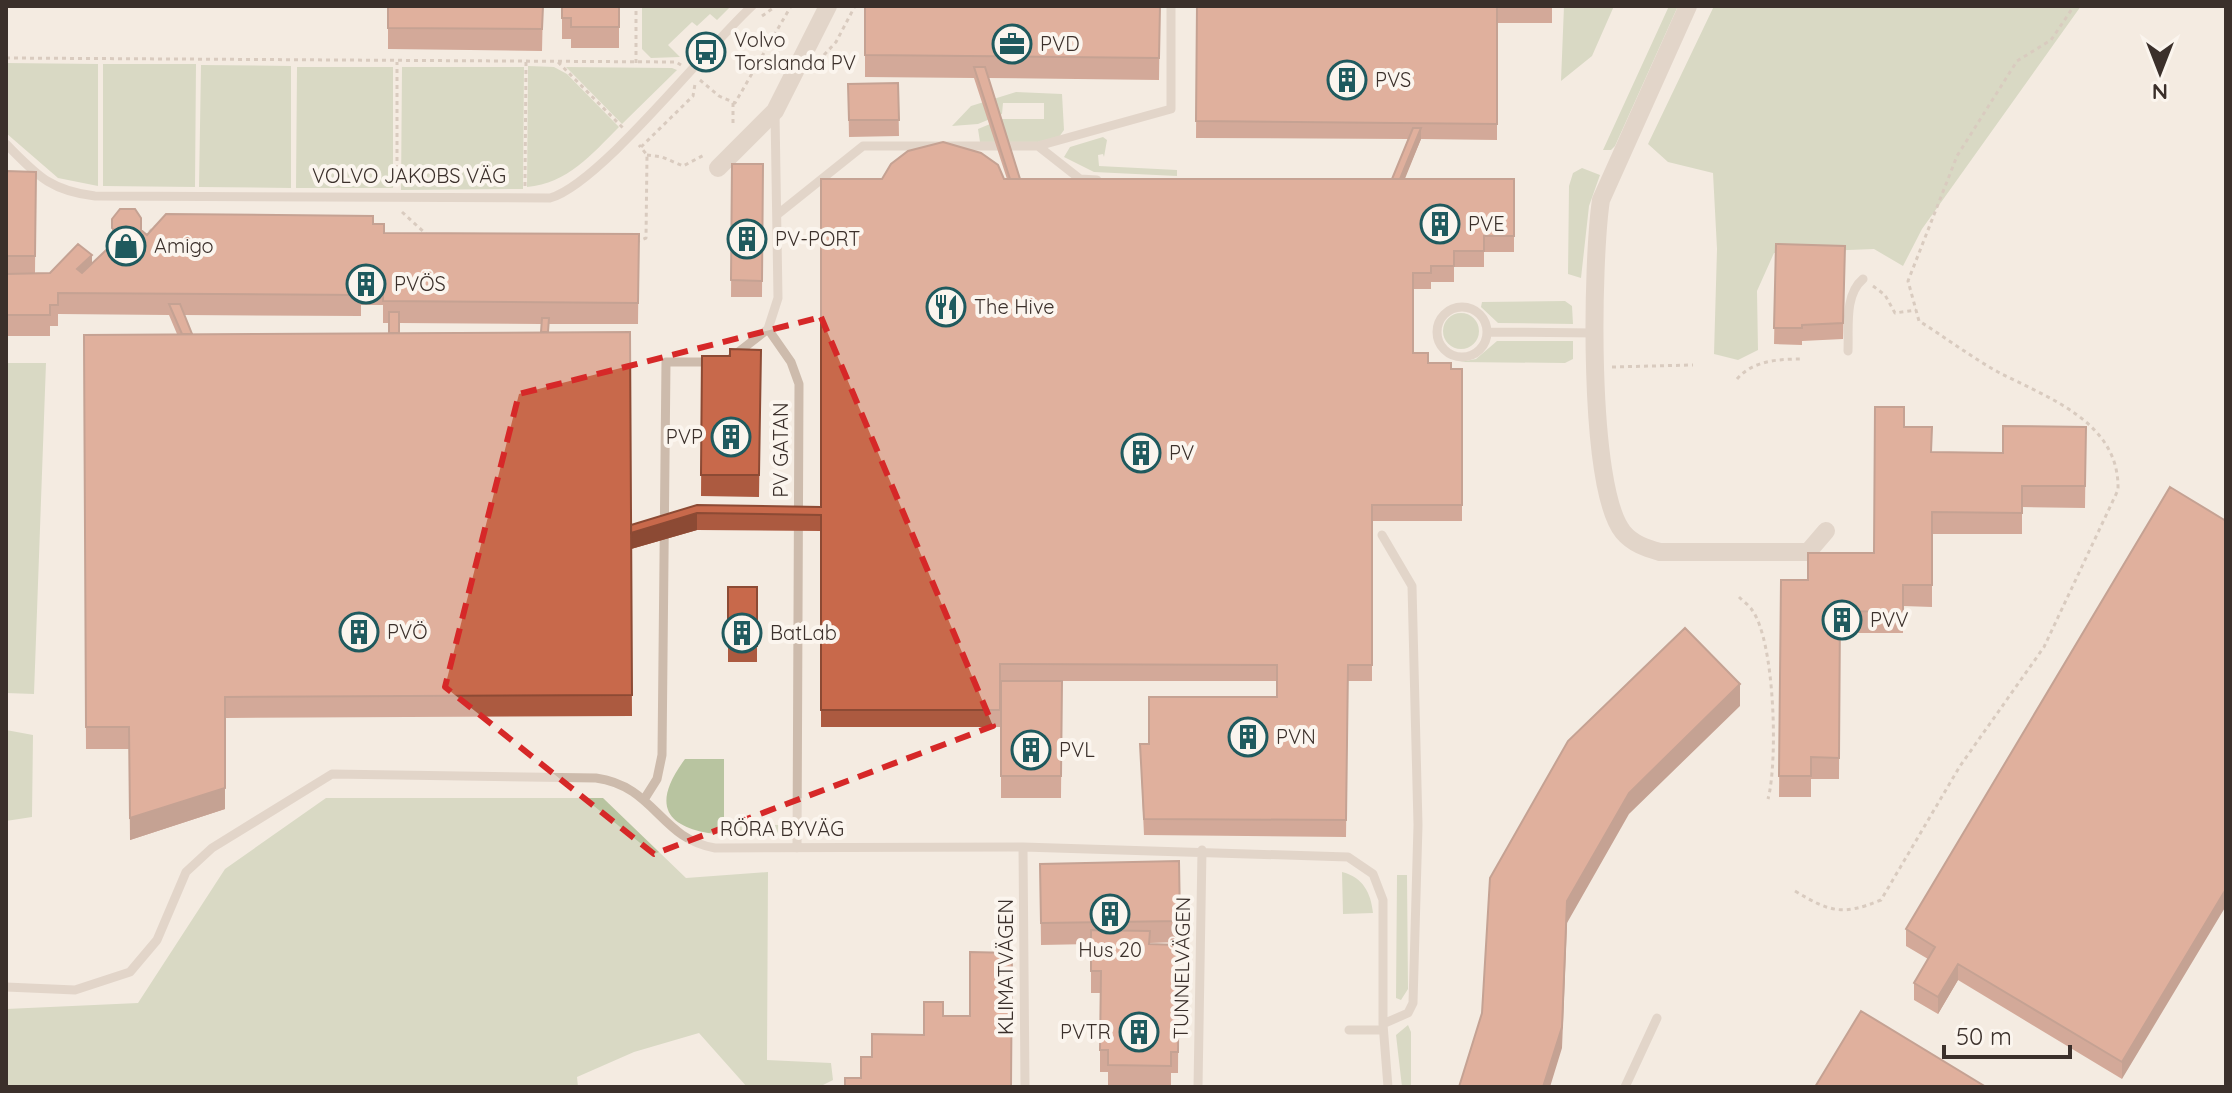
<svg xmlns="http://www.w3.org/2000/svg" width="2232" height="1093" viewBox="0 0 2232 1093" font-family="Quicksand,sans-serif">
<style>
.green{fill:#b8c4a0}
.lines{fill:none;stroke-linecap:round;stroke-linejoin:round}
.path{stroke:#b9a596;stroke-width:3;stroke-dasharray:4 4;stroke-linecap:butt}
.service{stroke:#cdbbac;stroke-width:9}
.minor{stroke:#cdbbac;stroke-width:18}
.wall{fill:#ac5a40;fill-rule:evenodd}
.shaded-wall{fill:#8c4a34}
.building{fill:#c8694b;stroke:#8c4a34;stroke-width:2}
.marked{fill:none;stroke:#d62828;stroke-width:6;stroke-dasharray:16 10;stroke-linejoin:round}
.labels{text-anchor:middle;stroke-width:8;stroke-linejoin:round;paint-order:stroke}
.poi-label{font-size:20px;fill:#3b302b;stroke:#fbf5ee;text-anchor:start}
.street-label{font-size:20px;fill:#3b302b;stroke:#fbf5ee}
</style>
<rect width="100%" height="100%" fill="#f4ebe1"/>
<!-- green -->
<path class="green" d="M642,6H731L717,20L710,14L697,26L692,22L668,45L680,57L651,58L642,49Z
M1564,6H1614L1592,56L1561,81Z
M1669,6H1678L1615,146L1611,150H1603Z
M1714,6H2081L1922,229L1903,266L1874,249L1774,253L1757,291L1758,350L1738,360L1714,354L1717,249L1713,173L1668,162L1648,144Z
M6,63L98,64V186L58,178L6,133Z
M103,64H196L195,187L103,186Z
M201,65L291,66V188L199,187Z
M528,66L554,67L567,74L619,127C591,155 568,183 527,187Z
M297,67H393V188H296Z
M402,67H524L523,189L401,190Z
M566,67L672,68L677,70L622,124Z
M1016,92L1062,94L1064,130L1059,137L1038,142H980L978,129L1002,119H1044V103H1003L1002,114L978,124L952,126L971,106Z
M1103,137L1107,140L1104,157L1103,154L1098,155L1099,166L1177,170V176L1094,172L1064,157L1070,147Z
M1582,168L1600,175L1589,206L1581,278L1568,274L1569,186L1573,173Z
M1565,301L1572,306L1573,324L1498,323L1481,307L1482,302Z
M1443 331a18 18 0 1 1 36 0a18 18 0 1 1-36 0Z
M1497,341H1573V359L1565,363L1460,362L1476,359Z
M6,363H46L34,694L6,693Z
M6,730L33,735L32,817L6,821Z
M685,759H724V824L781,825V837C728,836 624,841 685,759Z
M326,798H603L686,878L768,872L767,1060L831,1063L833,1080L819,1087H747L699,1033L634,1052L577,1077L578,1087H6V1009L138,1003L225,869Z
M1342,872C1363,877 1371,893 1373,913L1343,914Z
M1397,875H1407L1408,989L1401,1000L1396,998Z
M1408,1025L1411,1032V1087H1402L1396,1035Z"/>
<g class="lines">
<!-- path -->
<path class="path" d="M762,16L776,6
M824,55L836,42L855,6
M6,58L676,62L681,65
M558,62L623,128
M636,63V6
M700,80L719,96L735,103L791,6
M733,103V127
M641,147L693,96L695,84
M647,155L662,157L683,166L706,154
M397,185V62
M525,186L526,61
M402,212L426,234
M144,238L155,226
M636,242L646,238L647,155L639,145
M1873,286L1885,295L1895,313L1916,310
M1612,367L1693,365
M1737,379C1753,360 1780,359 1803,359
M1739,597C1743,601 1749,605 1752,610C1775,641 1778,762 1768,799
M1795,891C1830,912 1842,916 1881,900L1960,766L2044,647L2118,490C2120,422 2048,398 1998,372C1971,357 1945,337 1919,321L1908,281L1957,156L2017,61L2051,40L2074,6"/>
<!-- service -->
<path class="service" d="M775,113L778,298L768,329L791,362L799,384L797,848
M6,144C37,175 50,191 95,196L550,198C600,184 706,48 752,6
M1038,146L1171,109V6
M778,214L863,146H1038L1080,179L1097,180
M1437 332a25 25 0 1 1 50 0a25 25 0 1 1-50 0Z
M1487,332L1596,333
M1848,351C1849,327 1844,295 1863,279
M732,357L768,329
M1382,535L1412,586L1418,825L1413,1003L1408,1013L1383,1024L1388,1087
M645,798L657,779L662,755L666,362H711
M1023,847L1025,1087
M6,987L75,990L130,972L157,940L186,872L212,848L332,774L596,778C655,786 660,839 715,848L1023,847L1348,857L1373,874L1383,900V1024
M1349,1030H1383
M1198,1087L1202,850
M1625,1087L1657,1018"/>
<!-- minor -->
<path class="minor" d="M1688,6L1601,200C1592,260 1587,487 1623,532C1633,544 1646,548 1660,552H1808L1826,531
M718,168L775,111L828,6"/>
</g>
<!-- wall -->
<path class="wall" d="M388,6H543L542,51L388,49Z
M562,6H619V48H571V39H562Z
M865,6H1160L1159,80L988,78L1020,179H1392L1408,139L1196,138L1197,6H1552V23H1497V140L1421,139L1404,179H1514V252H1484V267H1454V282H1431V289H1413V353L1428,363L1451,369H1462V521H1372V681H1348L1346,837L1144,835L1140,744H1149L1277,697V681H1000V727H821V531L697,530L631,549L632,716L225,718V809L130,840L129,749H86L84,335L177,334L169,315L58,314V326H50V336H6V171L36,172L35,273H50L92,264L112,245V219L147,235L373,224L384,233L639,234L638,324H549L548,332L631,525L697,505L821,507L1004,179H1007L974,78L865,77ZM361,305H383V323H389V333L192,334L184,315L361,316ZM399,323L541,324V332L399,333Z
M898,83L899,136L849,137L848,84Z
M732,164H763L762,297H731Z
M1776,244L1845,246L1843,339L1802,341V345L1774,344Z
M761,350L759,497L701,496L702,356H730Z
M2086,427L2085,508L2022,507V534H1932V607L1903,606V633H1840L1839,779H1811V797H1779L1781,580H1808L1874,553L1932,452L2003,453Z
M2170,487L2122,1079L1958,980L1938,1014L1914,1000V983L1928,959L1906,946V929Z
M728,587H757V662H728Z
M1001,681H1062L1061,798H1001Z
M1179,861L1180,942L1150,943L1149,944L1179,945L1178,1073H1171V1087H1108V1072H1100V993H1091V944L1041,945L1040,864Z"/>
<!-- shaded-wall -->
<path class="shaded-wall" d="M1421,128V139L1398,196V185Z
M92,255V277L77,291V269Z
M697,513V530L631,549V533Z
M1740,684V706L1629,814L1567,923L1562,1048L1550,1087H1543L1567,901L1629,793Z
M225,697V809L130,840V818Z
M2226,889V906L2122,1079V1062Z
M1958,964V980L1938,1014V997Z"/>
<!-- building -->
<path class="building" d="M388,6H543L542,29L388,28Z
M562,6H619V27H571V18H562Z
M865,6H1160L1159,58L865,55Z
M1197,6H1552V7L1497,6V124L1196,121Z
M974,67H985L1020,179H1010Z
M898,83L899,120H849L848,84Z
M1413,128H1421L1400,179H1392Z
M943,142L981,153L998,165L1004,179H1514V236H1484V251H1454V266H1431V273H1413V353H1428V363H1451V369H1462V505H1372V665H1348L1346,820L1144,819L1140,744H1149V697H1277V665L1000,664V710H821V515L697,513L631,533V525L697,505L821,507V179H882L891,164L908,151Z
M732,164H763L762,281L731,280Z
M6,171L36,172L35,256H6Z
M120,209H135L141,218V230L147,235L166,214L373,216V224H384V233L639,234L638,303L383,301V283H361V295L58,293V305H50V315H6V274L50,273L78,244L92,255L77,269L82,273L122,235L112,228V219Z
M1776,244L1845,246L1843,323L1802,325V328H1774Z
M169,304H180L192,334H182Z
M389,312H399V333H389Z
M542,318H549L548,332H541Z
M630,332L632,695L225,697V788L130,818L129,727H86L84,335Z
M730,349L761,350L759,475H701L702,356H730Z
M1875,407H1904V427H1932L1931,452L2003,453V426L2086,427L2085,486H2022V513L1932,512V585H1903V612L1840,611L1839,758L1811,757V776H1779L1781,580H1808V553H1874Z
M2170,487L2226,521V889L2122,1062L1958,964L1938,997L1914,983L1935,947L1906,929Z
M728,587H757V646H728Z
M1685,628L1740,684L1629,793L1567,901L1562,1027L1543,1087H1459L1482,1013L1490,878L1568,741Z
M1001,681H1062L1061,776H1001Z
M1179,861L1180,921L1041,923L1040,864Z
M1091,930L1150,931L1149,944L1179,945L1178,1052H1171V1066L1108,1065V1050H1100L1101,971H1091Z
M970,952L1012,953L1011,1087H845V1078H861V1057H872V1034L924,1035V1002H943V1016H970Z
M1861,1011L1986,1087H1815Z"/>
<!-- marked area -->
<path d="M0 0H2232V1093H0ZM821,317L993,726L654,854L445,687L519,394Z" fill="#f4ebe1" fill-opacity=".55" fill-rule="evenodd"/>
<path class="marked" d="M821,317L993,726L654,854L445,687L519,394Z"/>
<!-- icons -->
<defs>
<symbol id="office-ring" viewBox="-11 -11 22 22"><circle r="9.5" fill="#fbf5ee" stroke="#1f5a5e" stroke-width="1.5"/><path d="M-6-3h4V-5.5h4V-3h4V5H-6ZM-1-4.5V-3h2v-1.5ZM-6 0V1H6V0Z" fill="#1f5a5e"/></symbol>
<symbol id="bus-ring" viewBox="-11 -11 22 22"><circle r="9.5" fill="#fbf5ee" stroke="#1f5a5e" stroke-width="1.5"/><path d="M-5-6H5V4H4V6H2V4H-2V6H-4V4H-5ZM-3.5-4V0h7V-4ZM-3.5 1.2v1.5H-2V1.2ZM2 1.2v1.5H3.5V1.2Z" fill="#1f5a5e"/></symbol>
<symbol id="building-ring" viewBox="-11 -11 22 22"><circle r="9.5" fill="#fbf5ee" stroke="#1f5a5e" stroke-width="1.5"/><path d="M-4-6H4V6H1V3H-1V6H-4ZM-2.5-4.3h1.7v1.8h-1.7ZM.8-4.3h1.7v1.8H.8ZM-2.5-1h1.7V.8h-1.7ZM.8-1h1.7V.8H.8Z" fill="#1f5a5e"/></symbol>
<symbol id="shop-ring" viewBox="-11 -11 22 22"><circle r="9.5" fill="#fbf5ee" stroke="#1f5a5e" stroke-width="1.5"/><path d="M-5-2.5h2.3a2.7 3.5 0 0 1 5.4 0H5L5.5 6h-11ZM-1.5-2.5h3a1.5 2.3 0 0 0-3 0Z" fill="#1f5a5e"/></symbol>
<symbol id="restaurant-ring" viewBox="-11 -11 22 22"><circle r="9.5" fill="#fbf5ee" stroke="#1f5a5e" stroke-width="1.5"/><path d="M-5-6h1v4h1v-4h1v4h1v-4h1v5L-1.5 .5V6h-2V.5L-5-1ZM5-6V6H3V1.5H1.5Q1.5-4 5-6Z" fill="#1f5a5e"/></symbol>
</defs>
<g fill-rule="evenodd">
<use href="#office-ring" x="990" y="22" width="44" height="44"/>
<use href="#bus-ring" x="684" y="30" width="44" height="44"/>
<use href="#building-ring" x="1325" y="58" width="44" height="44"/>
<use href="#building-ring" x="1418" y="202" width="44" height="44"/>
<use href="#building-ring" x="725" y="217" width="44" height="44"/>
<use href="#shop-ring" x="104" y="224" width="44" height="44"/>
<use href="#building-ring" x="344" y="262" width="44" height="44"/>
<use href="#restaurant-ring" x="924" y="285" width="44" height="44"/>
<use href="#building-ring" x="709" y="415" width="44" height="44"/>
<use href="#building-ring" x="1119" y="431" width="44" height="44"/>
<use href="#building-ring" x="1820" y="598" width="44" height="44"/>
<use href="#building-ring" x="337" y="610" width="44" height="44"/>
<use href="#building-ring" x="720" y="611" width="44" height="44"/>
<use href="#building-ring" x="1226" y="715" width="44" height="44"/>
<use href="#building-ring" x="1009" y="728" width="44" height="44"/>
<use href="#building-ring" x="1088" y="892" width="44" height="44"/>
<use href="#building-ring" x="1117" y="1010" width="44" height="44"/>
</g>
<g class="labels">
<!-- poi labels -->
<g class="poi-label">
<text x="734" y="47">Volvo<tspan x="734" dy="23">Torslanda PV</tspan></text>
<text x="1040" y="51">PVD</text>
<text x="1375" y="87">PVS</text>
<text x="1468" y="231">PVE</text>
<text x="775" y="246">PV-PORT</text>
<text x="154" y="253">Amigo</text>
<text x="394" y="291">PVÖS</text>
<text x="974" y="314">The Hive</text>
<text x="703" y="444" text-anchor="end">PVP</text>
<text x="1169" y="460">PV</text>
<text x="1870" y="627">PVV</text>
<text x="387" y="639">PVÖ</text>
<text x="770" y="640">BatLab</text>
<text x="1276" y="744">PVN</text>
<text x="1059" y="757">PVL</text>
<text x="1110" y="957" text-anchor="middle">Hus 20</text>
<text x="1111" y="1039" text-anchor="end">PVTR</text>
</g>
<!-- street labels -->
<g class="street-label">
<text x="409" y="183">VOLVO JAKOBS VÄG</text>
<text transform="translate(781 450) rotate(-90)" y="7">PV GATAN</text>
<text x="782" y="836">RÖRA BYVÄG</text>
<text transform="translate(1006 967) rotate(-90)" y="7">KLIMATVÄGEN</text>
<text transform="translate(1182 968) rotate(-89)" y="7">TUNNELVÄGEN</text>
</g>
</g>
<!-- border -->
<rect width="2232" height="1093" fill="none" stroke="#3b302b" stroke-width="16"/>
<!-- north arrow -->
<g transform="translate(2160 72) rotate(180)" stroke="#fbf5ee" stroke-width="6" paint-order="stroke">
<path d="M0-6L14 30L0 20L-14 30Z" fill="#3b302b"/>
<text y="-12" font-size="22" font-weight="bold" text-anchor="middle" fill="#3b302b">N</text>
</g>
<!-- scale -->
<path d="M1944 1045v12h126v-12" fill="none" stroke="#3b302b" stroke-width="4"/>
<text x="1956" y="1045" font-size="24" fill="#3b302b" stroke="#fbf5ee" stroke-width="6" paint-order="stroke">50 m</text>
</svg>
